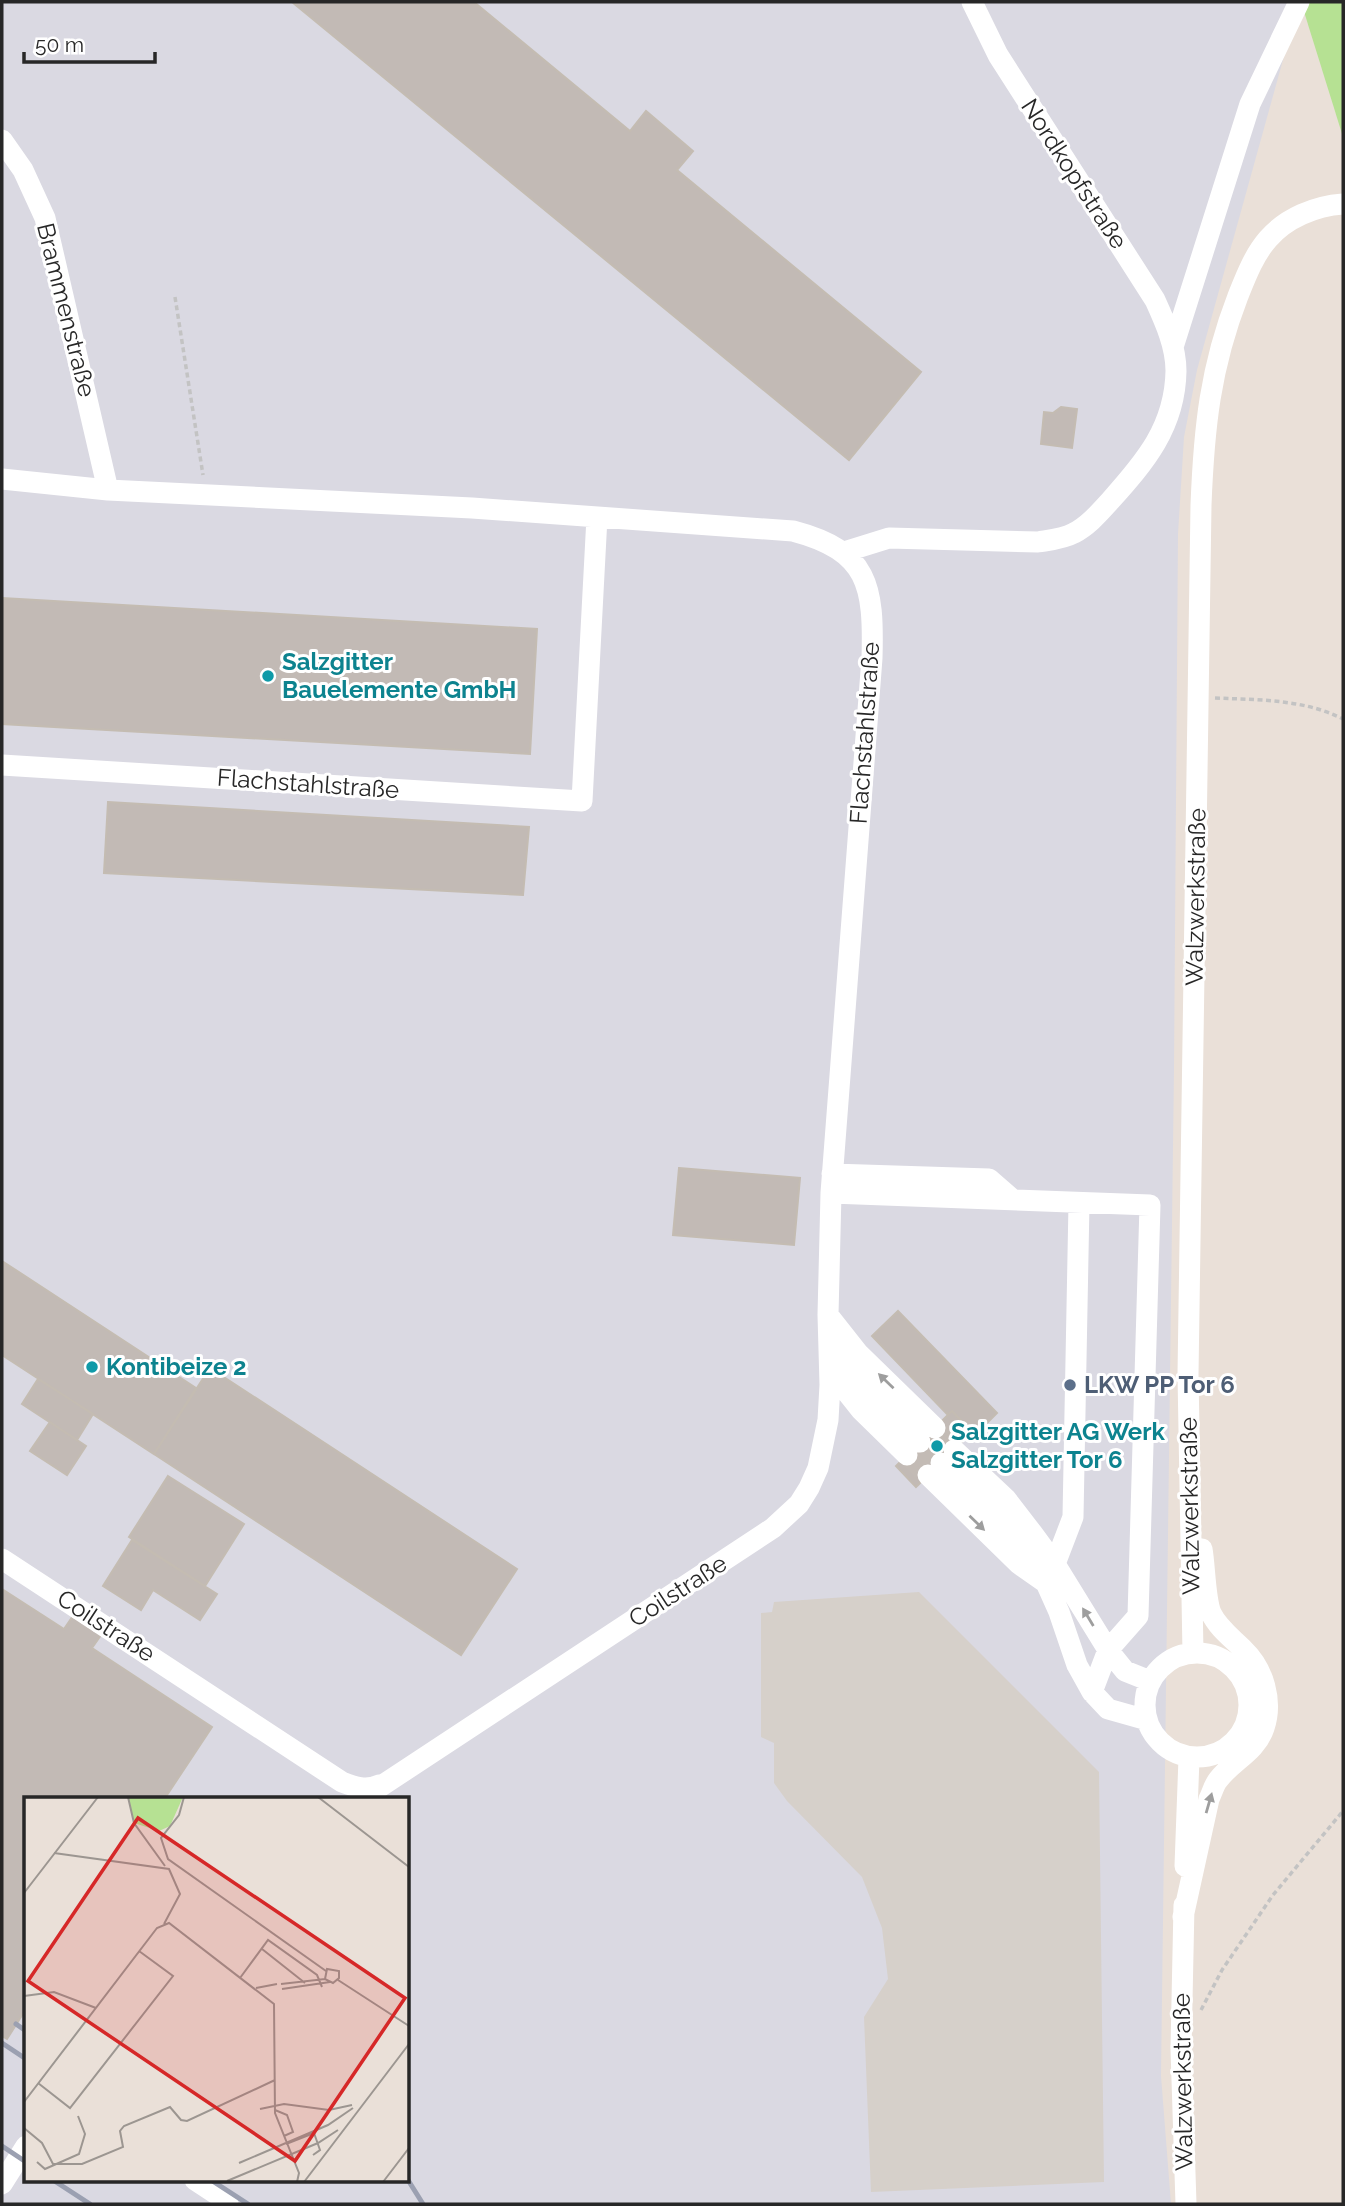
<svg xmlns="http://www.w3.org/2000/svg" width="1345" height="2206" viewBox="0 0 1345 2206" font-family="Raleway,sans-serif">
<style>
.industrial{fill:#dad9e2;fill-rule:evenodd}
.green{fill:#b6e193}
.plaza{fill:#d6d0ca}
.building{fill:#c2bab5;stroke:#c4bcb2;stroke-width:2}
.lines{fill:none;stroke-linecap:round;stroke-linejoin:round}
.minor-tunnel{stroke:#c3bbb5;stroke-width:21;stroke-dasharray:21 10;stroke-linecap:butt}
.path{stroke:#c3c3c3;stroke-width:3.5;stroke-dasharray:5 3.5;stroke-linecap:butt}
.minor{stroke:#fff;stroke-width:21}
.rail{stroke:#9ba0b1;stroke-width:5}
.oneway{fill:#9e9e9e}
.culture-dot{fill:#0f9aa8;stroke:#fff;stroke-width:2.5}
.service-dot{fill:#5c6f8a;stroke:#fff;stroke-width:2.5}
.labels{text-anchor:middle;stroke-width:6;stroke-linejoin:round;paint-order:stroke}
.street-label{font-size:24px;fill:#272727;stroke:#fff}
.culture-label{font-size:24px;font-weight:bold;fill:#0d838f;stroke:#fff;text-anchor:start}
.service-label{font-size:24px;font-weight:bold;fill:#4e5e75;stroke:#fff;text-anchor:start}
.inset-road{fill:none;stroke:#9c9691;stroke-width:2}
.view{fill:#d62828;fill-opacity:0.15;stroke:#d62828;stroke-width:3.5}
.inset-edge{fill:none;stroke:#272727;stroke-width:3.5}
</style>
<rect width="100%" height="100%" fill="#eae0d8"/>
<!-- industrial -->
<path class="industrial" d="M2,2H1299L1197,370L1184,437L1178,534L1174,1069L1161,2076L1171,2204H2ZM26,1798H408V2180H26Z"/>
<!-- green -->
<path class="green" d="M1301,2H1343V137Z"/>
<!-- plaza -->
<path class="plaza" d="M919,1592L1099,1772L1104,2182L871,2192L864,2017L888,1979L882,1928L862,1877L787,1801L774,1783V1743L761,1737V1613L772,1612L774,1602Z"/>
<!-- building -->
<path class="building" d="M292,2H474L630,131L646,111L693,151L677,170L921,372L849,460Z
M1061,407L1077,409L1072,448L1041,444L1044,412L1053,413Z
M2,598L537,629L530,754L2,724Z
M108,802L529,827L523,895L104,873Z
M679,1168L800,1178L794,1245L673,1235Z
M2,1261L196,1388L154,1454L2,1355Z
M898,1311L997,1413L971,1439L968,1436L972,1432L952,1411L948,1415L872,1336Z
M210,1368L517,1569L461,1655L154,1454Z
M38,1379L93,1414L77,1440L22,1404Z
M952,1411L972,1432L916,1487L896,1466Z
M50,1422L86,1446L67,1475L30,1451Z
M168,1476L244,1524L205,1586L129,1537Z
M132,1540L217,1594L200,1620L153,1590L141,1610L103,1586Z
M2,1589L64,1629L73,1616L101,1635L92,1648L212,1727L165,1798H26V2009L7,2039L2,2036Z"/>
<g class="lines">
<!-- minor-tunnel -->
<path class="minor-tunnel" d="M935,1428L954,1450
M920,1442L941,1463
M907,1455L928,1475"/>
<!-- path -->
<path class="path" d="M175,297L203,475
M1215,698C1259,700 1304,699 1343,719
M1201,2010L1222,1970L1273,1895L1343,1811"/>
<!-- minor -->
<path class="minor" d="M2,140L23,170L45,218L108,490
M1173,347L1250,104L1299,2
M2,479L108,490L472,508L793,531C869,551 874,586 872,658L831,1193L828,1315L830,1385L828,1420L818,1468L809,1488L799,1504L773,1528L363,1798
M844,552L889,538L1038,542C1050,540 1063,539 1074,533C1088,526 1099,513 1110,501C1145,462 1175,427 1176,371C1176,346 1165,322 1155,300L998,55L972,2
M2,765L582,801L597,517
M832,1174L989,1179L1012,1199
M831,1193L1150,1205L1138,1616L1108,1650L1092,1692
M828,1315L858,1353L935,1428
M829,1351L920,1442
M830,1371L861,1410L907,1455
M954,1450L1006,1499L1033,1534L1055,1564L1108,1650L1125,1671L1150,1681
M941,1463L1021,1542L1039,1573
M928,1475L1019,1564L1046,1583L1059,1612L1077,1665L1092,1692L1108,1709L1147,1720
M2,1559L342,1782C355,1787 366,1791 379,1785
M1046,1583L1055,1564L1073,1517L1079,1203
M1145 1705a52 52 0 1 1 104 0a52 52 0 1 1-104 0Z
M1193,1653L1188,1375L1201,505C1204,428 1210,368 1238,296C1246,276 1254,255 1268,239C1286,218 1315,206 1343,204
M1185,1866L1189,1758
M1184,1905L1181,2049L1186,2204
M1183,1917L1209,1799C1212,1793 1214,1785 1218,1780C1232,1761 1256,1752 1264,1728C1273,1701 1264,1669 1243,1649C1232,1638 1218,1628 1211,1613C1205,1599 1205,1565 1202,1549
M195,2180L224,2199L228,2204
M2,2184L26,2146"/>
<!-- rail -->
<path class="rail" d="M16,2024L26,2031
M2,2043L26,2059
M2,2146L26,2162
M53,2180L90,2204
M211,2180L248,2204
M408,2180L423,2204"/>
</g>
<!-- one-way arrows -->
<defs><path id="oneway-solid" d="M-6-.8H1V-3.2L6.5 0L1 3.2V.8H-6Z" transform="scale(1.75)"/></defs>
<g class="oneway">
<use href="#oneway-solid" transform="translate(886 1381) rotate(-136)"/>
<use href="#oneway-solid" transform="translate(977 1523) rotate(44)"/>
<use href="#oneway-solid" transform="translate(1088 1617) rotate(-121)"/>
<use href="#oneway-solid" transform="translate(1209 1803) rotate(-74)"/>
</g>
<!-- markers -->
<g class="culture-dot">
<circle cx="268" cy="676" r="7"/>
<circle cx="92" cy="1367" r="7"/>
<circle cx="937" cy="1446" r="7"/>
</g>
<circle class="service-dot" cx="1070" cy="1385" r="7"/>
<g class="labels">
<!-- street labels -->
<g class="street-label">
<text transform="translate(1074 174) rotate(57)" y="8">Nordkopfstraße</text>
<text transform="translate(66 310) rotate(76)" y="8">Brammenstraße</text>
<text transform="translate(865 733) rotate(-86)" y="8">Flachstahlstraße</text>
<text transform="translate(308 784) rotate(4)" y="8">Flachstahlstraße</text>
<text transform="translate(1196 897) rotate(-89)" y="8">Walzwerkstraße</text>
<text transform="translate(1190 1506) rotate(-91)" y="8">Walzwerkstraße</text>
<text transform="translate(678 1591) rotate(-33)" y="8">Coilstraße</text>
<text transform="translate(106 1626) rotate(33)" y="8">Coilstraße</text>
<text transform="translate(1183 2082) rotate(-91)" y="8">Walzwerkstraße</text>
</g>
<!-- culture labels -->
<g class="culture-label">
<text x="282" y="670">Salzgitter<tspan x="282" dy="28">Bauelemente GmbH</tspan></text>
<text x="106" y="1375">Kontibeize 2</text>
<text x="951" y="1440">Salzgitter AG Werk<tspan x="951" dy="28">Salzgitter Tor 6</tspan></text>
</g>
<!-- service labels -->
<g class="service-label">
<text x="1084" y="1393">LKW PP Tor 6</text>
</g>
</g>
<!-- overview -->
<g transform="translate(24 1797)">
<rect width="385" height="385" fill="#eae0d8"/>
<path d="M104,0H159L146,29L135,34L110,26Z" fill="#b6e193"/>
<path class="inset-road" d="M104,0L110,26L141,69M160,0L155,18L137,41L144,62L302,174M294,0L385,70M30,56L145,72L156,97L140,127M0,96L74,0M238,152L281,186M216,181L244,143L293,178L298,190M314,183L385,229M257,187L301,182L309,186L315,181V174L303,172L301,182M232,191L253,187M258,192L306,185M0,199L30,195L72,211M14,286L46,311L149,179L115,154M0,305L133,131L145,126L250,207L251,316L275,376L273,385M236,312L260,307L305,313L328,308M251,313L263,318L269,335L260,339M0,331L18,346L29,367H58L99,350L96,334L100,329L146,310L157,323L163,324L251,283M262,347L290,336L296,353L289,358M13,365L21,372L55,357L61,337L54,319M215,366L304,328L329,311M203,384L294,346L314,333M280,385L385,247M359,385L385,351"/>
<path class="view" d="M114,21L381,201L271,364L4,184Z"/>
<rect width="385" height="385" class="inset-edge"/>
</g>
<!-- border -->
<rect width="1345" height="2206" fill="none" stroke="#272727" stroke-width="7"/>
<!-- scale -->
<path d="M24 52v10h131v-10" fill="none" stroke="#272727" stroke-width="3.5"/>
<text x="35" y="52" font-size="21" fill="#272727" stroke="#ffffff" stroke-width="5" paint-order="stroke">50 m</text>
</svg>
